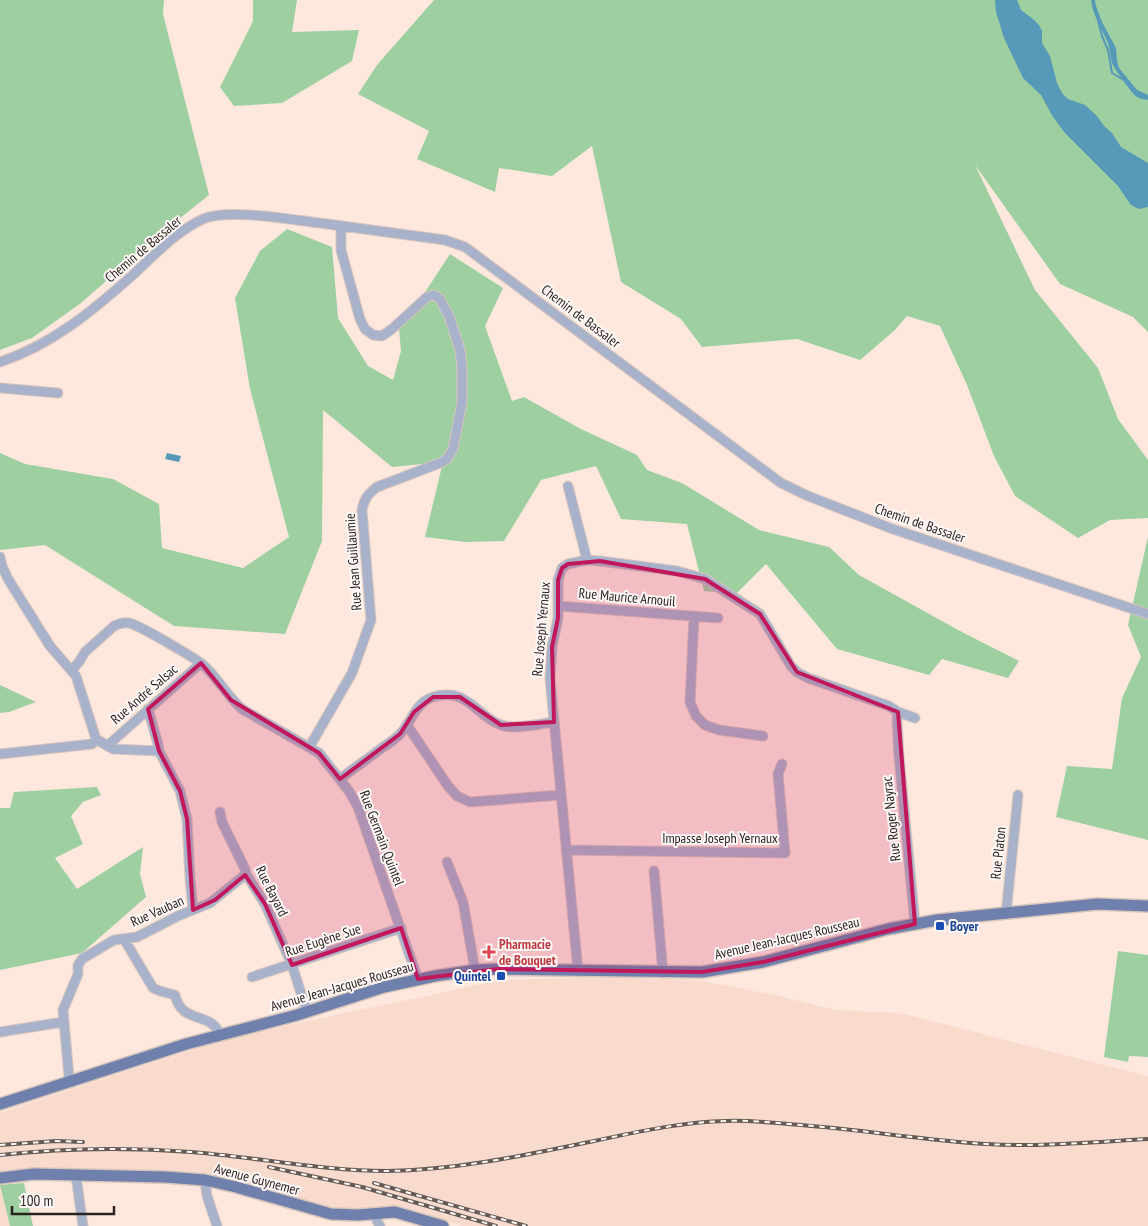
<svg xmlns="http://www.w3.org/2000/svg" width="1148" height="1226" viewBox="0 0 1148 1226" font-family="'PT Sans Narrow',sans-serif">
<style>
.built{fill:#f9dbce}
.green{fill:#9dcfa1}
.water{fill:#5699b8}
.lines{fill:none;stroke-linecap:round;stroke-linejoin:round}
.stream{stroke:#5699b8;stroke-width:2}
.minor-casing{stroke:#d8c5bc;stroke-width:11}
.major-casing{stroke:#d8c5bc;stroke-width:14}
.minor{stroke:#a9b2cb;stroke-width:9}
.major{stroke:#7080ac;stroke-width:11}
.rail-casing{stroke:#655a54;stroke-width:4}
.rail{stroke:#fef9f7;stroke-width:2;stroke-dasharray:5.5;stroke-linecap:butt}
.marked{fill:#c2185b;fill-opacity:0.2;stroke:#c2185b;stroke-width:4;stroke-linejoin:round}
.transit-dot{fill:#1a4fb4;stroke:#fef9f7;stroke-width:2}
.health-dot{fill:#e0444e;stroke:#fef9f7;stroke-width:2}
.labels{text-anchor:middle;stroke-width:4;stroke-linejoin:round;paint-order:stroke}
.street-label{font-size:14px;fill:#2b231f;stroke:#fef9f7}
.transit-label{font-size:14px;font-weight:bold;fill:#164399;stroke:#fef9f7;text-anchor:start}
.health-label{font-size:14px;font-weight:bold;fill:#be3a42;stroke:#fef9f7;text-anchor:start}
</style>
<rect width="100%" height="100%" fill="#fee8de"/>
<!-- built -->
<path class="built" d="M597,977L698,980L774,995L835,1010L900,1013L1148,1076V1226H462L392,1206L357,1209H341L323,1206L228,1180L159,1171L44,1169L0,1172V1113L232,1037L501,980Z
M0,1186L5,1204L10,1226H0Z"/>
<!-- green -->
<path class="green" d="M0,0H164L163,14L209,195L159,235L81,303L32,338L0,350Z
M253,0H297L292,32L359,30L352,61L282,103L234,106L220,87L253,21Z
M434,0H1148V332L1133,317L1060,284L975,165L1035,290L1098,368L1118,419L1148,460V518L1110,520L1078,538L1015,496L994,456L967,385L940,326L907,316L895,330L860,360L797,339L702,347L681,319L621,282L592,146L552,176L499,168L495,192L417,159L429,131L358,94L377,65Z
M287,229L332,247L338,318L368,366L393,380L401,351L398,318L416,306L450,254L503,288L485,326L512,401L524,397L579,428L637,455L647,470L682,483L759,530L829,547L859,575L960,631L1019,661L1008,678L942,659L929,675L837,649L766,564L736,594L704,591L687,524L621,519L596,466L541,480L504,541L465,542L425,537L443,462L392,467L323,410L322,541L285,634L174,626L45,545L0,550V453L25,464L113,479L159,504L162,548L243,568L289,537L250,389L235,298L260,251Z
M1148,537V840L1056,817L1067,766L1112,769L1122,698L1141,657L1128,625Z
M0,685L36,702L9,712L0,713Z
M97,787L101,795L83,802L71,816L83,844L55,858L77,889L143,847L140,874L146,897L82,953L0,970V808H10L14,792Z
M1118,951L1148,955V1057L1129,1056L1128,1062L1104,1057Z
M24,1183L33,1226H10L0,1185Z"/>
<!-- water -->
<path class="water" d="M995,0H1017L1021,10L1033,19L1039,25L1042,31V43L1050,56L1057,83L1062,93L1068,99L1085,105L1097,116L1104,126L1112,133L1121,147L1148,163V207L1139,209L1131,205L1118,186L1065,133L1053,117L1041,95L1023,78L1004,38L996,12Z
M1091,0H1095L1096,6L1102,22L1116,48L1117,61L1119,68L1137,90L1148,95V100C1145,99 1140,99 1137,97C1132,94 1114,68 1112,63C1110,56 1110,50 1108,43C1102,29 1093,16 1091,0Z
M167,453L181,456L179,462L165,459Z"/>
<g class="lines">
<!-- stream -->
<path class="stream" d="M1098,21L1102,36L1108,50L1112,73L1124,80"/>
<defs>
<path id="minor" d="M0,362C52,345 95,309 135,273C156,253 177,231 203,219C227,208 293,220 320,223C362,229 403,234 445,240L465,247L781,483L808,496L890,528L1148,614
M0,388L58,393
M568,486L587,560
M0,557L2,566L8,579L50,646L76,676L96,739L113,749L159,751
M558,606L718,618
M694,616L690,702L696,716L705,725L719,730L763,736
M72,670L79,662L85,652L114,626C118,624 124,622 129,623C139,625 195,658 203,665C218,678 227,696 242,709L319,753L349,791L358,807L418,979
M148,709L158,744L159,751L180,791L187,819L190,878L193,910
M898,712L897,720L899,756L915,924
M407,725L448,786L457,796L470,802L561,795
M107,746L201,663
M310,746L352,673L371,620L362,510C364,499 368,494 377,487L440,463L447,459L453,449L462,402V367L460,350L449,316L439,298L434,295L427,297L392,329L382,336L373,335L365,329L360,319L341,250V226
M0,754L92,744L96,739
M340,779C354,768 369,758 383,747C389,743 396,739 401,733C412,721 416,702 433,697C467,686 477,717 501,725C514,730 539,724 554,722
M220,812L222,822L245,869L246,874L265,904L292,965L307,1012
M566,850L785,853L778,774L782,764
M447,862L463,902L475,970
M654,871L663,973
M1006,914L1018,795
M124,939L153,988L160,991L175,995C182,1025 209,1010 220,1034
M578,971L550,678L552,647L558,618V580L562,568L568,564L587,560L600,561L677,571L705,579L760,614L791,666L797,672L808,678L889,706L898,712L915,718
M252,977L401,928
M0,1032L63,1022
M72,1082L69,1077L63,1010L78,974V965L82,959L114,940L137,937L178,916L210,903L246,874
M76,1176L83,1226
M205,1180L207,1196L217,1226
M376,1213L377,1221L380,1226"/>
<path id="major" d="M0,1104L186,1044L297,1015L384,987L435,976L475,970L498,969L702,972L763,962L888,929L937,920L1097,904L1148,906
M0,1178L34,1174L165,1177L205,1180L236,1187L331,1214L358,1215L395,1212L443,1226"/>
</defs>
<!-- minor casing -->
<use href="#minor" class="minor-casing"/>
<!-- major casing -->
<use href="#major" class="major-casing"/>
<!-- minor -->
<use href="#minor" class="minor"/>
<!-- major -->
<use href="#major" class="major"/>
<defs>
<path id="rail" d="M0,1145L56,1141L83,1142
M0,1155C64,1148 127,1147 191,1152C255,1157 324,1171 387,1171C457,1170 526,1155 594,1141C637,1132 681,1122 726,1121C751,1120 776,1123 801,1125C863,1130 924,1140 986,1144C1040,1147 1094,1142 1148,1139
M269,1167L362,1187L496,1226
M374,1183L526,1226"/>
</defs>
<!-- rail casing -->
<use href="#rail" class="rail-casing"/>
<!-- rail -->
<use href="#rail" class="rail"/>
</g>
<!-- marked area -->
<path class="marked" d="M600,561L705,579L760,614L797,672L898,712L915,924L763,962L702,972L498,969L418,979L401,928L292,965L265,904L245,875L215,900L193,910L187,819L180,791L159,751L148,709L201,663L231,700L319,753L340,779L400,734L414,712L433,697H460L501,725L554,722L552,647L558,618V580L562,568L568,564Z"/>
<!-- markers -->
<g class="transit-dot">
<rect x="935" y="921" width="10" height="10" rx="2.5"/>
<rect x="496" y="971" width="10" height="10" rx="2.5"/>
</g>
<path class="health-dot" d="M486.5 944.5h5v5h5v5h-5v5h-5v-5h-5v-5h5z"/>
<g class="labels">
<!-- street labels -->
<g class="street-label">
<text transform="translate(143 249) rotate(-40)" y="5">Chemin de Bassaler</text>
<text transform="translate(581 316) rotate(37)" y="5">Chemin de Bassaler</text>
<text transform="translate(920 523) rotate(19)" y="5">Chemin de Bassaler</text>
<text transform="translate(353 562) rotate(-94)" y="5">Rue Jean Guillaumie</text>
<text transform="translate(627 597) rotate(5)" y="5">Rue Maurice Arnouil</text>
<text transform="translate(541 629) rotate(-85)" y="5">Rue Joseph Yernaux</text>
<text transform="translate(144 694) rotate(-41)" y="5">Rue André Salsac</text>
<text transform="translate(891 819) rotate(-96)" y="5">Rue Roger Nayrac</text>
<text transform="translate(382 838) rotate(69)" y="5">Rue Germain Quintel</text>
<text x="720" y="843">Impasse Joseph Yernaux</text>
<text transform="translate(998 853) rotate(-84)" y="5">Rue Platon</text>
<text transform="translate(272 891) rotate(63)" y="5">Rue Bayard</text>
<text transform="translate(157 911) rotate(-24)" y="5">Rue Vauban</text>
<text transform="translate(787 938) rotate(-13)" y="5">Avenue Jean-Jacques Rousseau</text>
<text transform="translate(323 940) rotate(-18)" y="5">Rue Eugène Sue</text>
<text transform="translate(342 986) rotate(-16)" y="5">Avenue Jean-Jacques Rousseau</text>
<text transform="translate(257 1179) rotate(15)" y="5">Avenue Guynemer</text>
</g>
<!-- transit labels -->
<g class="transit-label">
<text x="950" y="931">Boyer</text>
<text x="491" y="981" text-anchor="end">Quintel</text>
</g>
<!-- health labels -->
<g class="health-label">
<text x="499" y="949">Pharmacie<tspan x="499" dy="16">de Bouquet</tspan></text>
</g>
</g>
<!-- scale -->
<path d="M12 1206v8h102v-8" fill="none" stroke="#2b231f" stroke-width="2.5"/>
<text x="20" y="1206" font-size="15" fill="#2b231f" stroke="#fef9f7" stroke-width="4" paint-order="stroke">100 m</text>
</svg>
